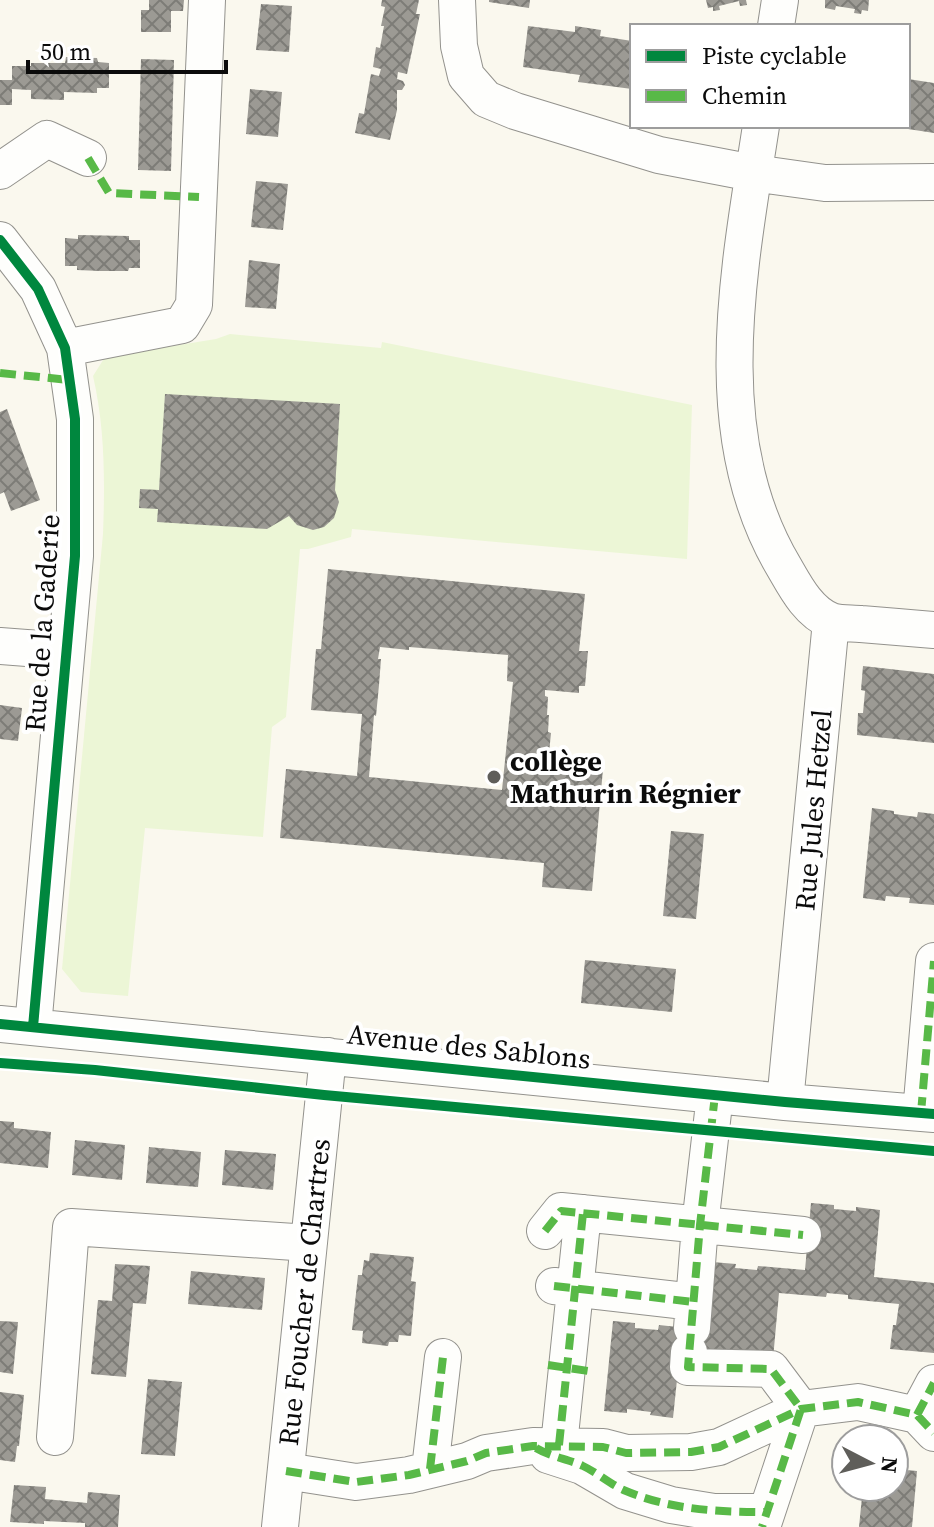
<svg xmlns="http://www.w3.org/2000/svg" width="934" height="1527" viewBox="0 0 934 1527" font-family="'Source Serif 4',serif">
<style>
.pitch{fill:#ecf6d6}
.building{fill:url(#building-cross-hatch);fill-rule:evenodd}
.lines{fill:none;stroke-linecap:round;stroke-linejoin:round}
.minor-casing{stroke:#93928d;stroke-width:38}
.minor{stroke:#fefefc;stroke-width:36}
.quiet{stroke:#58b947;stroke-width:8;stroke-dasharray:16 8;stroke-linecap:butt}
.cycleway-casing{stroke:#fff;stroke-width:15}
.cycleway{stroke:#00873e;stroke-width:10}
.poi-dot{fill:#5f5e5a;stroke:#fff;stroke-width:3}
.labels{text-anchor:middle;stroke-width:8;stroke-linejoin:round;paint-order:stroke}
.street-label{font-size:28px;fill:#0b0b0b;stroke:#fff}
.poi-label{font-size:28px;font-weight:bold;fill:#0b0b0b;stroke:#fff;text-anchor:start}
</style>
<defs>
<pattern id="building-cross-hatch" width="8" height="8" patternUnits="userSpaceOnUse" patternTransform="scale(2)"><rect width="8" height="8" fill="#9c9a94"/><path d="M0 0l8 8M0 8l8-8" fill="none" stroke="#7d7c77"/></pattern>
</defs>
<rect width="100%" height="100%" fill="#faf8ee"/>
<!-- pitch -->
<path class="pitch" d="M230,334L381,348L382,342L692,405L687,559L352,529L351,537L308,549H300L286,717L272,727L263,837L145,828L128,996L81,992L62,969L103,534C105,480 105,428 93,376L105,357L216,339Z"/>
<!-- building -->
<path class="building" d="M149,0H184L183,11H171V32H141V10H149Z
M382,0H419L416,14H420L407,74L398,72L397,79L403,81L405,85L402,90H397V110L390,140L355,133L359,113L364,114L371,74L379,76L381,69L373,67L376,47L380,48L384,26H381L385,7L381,6Z
M489,0H530L529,8L489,2Z
M706,0H746L747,5L740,6L739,1L719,6L720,10L713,11V7L708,8Z
M825,0H869L868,11L862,10L861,14L854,13L855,9L836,6L835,10L825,8Z
M261,4L292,6L289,52L256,50Z
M528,26L575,32V26L601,30L600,36L632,41V89L578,82L580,75L523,67Z
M66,57L97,58L98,62L109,63V88H97V93L64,92V100L31,99V90L12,89V105H0V80H12V66H31V63H65Z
M141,59L174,60L171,171L138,170Z
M908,79L934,83V133L908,129Z
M250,89L282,92L278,137L246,134Z
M256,181L288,184L283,230L251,227Z
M78,235L129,236V240H140V268H129L128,271H100L77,270V266H65V238L78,239Z
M249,260L280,264L276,309L245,307Z
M165,394L340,404L335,490L339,502L334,518L324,527L313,530L297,525L289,516L267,529L157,522L158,509L139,508L140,489L159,490Z
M7,409L40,500L11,511L4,492L0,494V412Z
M328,569L585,594L579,651H588L585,686H579V693L545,690V696L548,697L547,715H549L548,732L551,733L549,753L604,758L592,891L542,887L544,863L280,838L286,769L357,776L362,714L311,710L316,649H321ZM380,647L409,650V647L508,655L507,681L513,682L502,790L369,777L374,715L376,716L379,685L381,659H378Z
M863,666L934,674V743L857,735L858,713H863L865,691L861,690Z
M0,705L22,708L18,741L0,739Z
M872,808L894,811V814L917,817L918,812L934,814V905L909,903L910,898L886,896L885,901L863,898Z
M671,831L704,834L696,919L663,916Z
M585,960L676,969L672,1012L581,1003Z
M0,1121L14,1122V1128L51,1132L48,1168L0,1163Z
M75,1140L125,1145L122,1180L72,1175Z
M149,1147L201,1152L198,1187L146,1183Z
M225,1150L276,1154L273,1190L222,1185Z
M811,1203L834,1205V1209L856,1211V1207L880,1210L874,1277L934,1283V1353L890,1349L893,1325H896L899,1304L848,1299V1295L827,1293L826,1297L779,1293L773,1359L680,1351L673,1418L650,1415L651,1412L627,1409V1413L604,1411L613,1321L635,1323V1328L658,1330L659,1325L705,1330L712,1262L736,1264L735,1268L757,1270L758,1266L805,1270Z
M370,1253L414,1257L411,1281L416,1282L411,1336L399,1335L398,1342H389L388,1346L362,1343L363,1331L352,1330L358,1275H362L364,1260L369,1261Z
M115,1264L150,1266L146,1304L133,1303L126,1377L91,1374L98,1300L112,1301Z
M191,1271L265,1278L262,1310L188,1304Z
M0,1321L18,1322L13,1374L0,1372Z
M148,1379L182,1382L175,1456L141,1454Z
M0,1392L24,1395L19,1446H17L15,1462L0,1460Z
M894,1469L917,1471L912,1527H859L863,1487H894Z
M14,1485L46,1487L45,1499L87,1503L88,1492L120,1495L118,1527H85V1523L44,1521V1524L10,1522Z"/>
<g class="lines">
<defs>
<path id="minor" d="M457,0L459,46L466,76L486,99L515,111L659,155L753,173L825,183L934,182
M776,26L780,0
M761,126C739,269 705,435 784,567C795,586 808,612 831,621C840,624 852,623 861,624C885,626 910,628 934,630
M0,171L47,139L88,158
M0,240L38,289L65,348L75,419V556L33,1027
M65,348L182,325L194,305L207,0
M0,646L66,651
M0,1024L785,1102L934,1114
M785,1102L831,621
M921,1113L934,961
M545,1231L561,1211L803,1235
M554,1286L694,1302
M692,1328L700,1225L715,1095
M689,1352L688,1367L771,1369L801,1409L762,1527
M917,1415L934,1383
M55,1437L71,1227L309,1243
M559,1445L583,1213
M548,1455L582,1466L625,1491L671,1505L714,1512H767
M430,1469L443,1357
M286,1471L356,1482L409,1475L467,1461L486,1453L533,1446L603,1447L626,1453L691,1452L719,1447L801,1409L858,1402L917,1415L934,1433
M280,1527L328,1056"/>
</defs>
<!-- minor casing -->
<use href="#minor" class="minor-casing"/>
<!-- minor -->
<use href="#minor" class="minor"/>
<!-- quiet -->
<path class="quiet" d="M88,158L109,193L199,197
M0,373L69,380
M715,1095L700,1225L688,1367L771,1369L801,1409L762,1527
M921,1113L934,961
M545,1231L561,1211L803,1235
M554,1286L694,1302
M548,1365L595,1372
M917,1415L934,1383
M559,1445L583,1213
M536,1448C551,1457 568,1459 583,1466C598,1473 611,1485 626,1491C671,1510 719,1512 767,1512
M430,1469L443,1357
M286,1471L356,1482L409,1475L467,1461L486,1453L533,1446L603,1447L626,1453L691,1452L719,1447L801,1409L858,1402L917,1415L934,1433"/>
<defs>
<path id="cycleway" d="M0,240L38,289L65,348L75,419V556L33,1027
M0,1024L785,1102L934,1114
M0,1063L95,1070L324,1095L934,1151"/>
</defs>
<!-- cycleway casing -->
<use href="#cycleway" class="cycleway-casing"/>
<!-- cycleway -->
<use href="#cycleway" class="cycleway"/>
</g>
<!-- markers -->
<circle class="poi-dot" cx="494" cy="777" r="8"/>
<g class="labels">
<!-- street labels -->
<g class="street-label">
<text transform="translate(42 623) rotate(-86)" y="10">Rue de la Gaderie</text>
<text transform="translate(813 810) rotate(-85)" y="10">Rue Jules Hetzel</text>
<text transform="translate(469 1046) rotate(6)" y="10">Avenue des Sablons</text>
<text transform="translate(304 1292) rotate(-84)" y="10">Rue Foucher de Chartres</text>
</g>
<!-- poi labels -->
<g class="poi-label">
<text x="510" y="771">collège<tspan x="510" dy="32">Mathurin Régnier</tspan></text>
</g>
</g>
<!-- legend -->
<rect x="630" y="24" width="280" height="104" fill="#ffffff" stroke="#9d9d9d" stroke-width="2"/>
<rect x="646" y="50" width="40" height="12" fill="#00873e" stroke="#9d9d9d" stroke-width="2"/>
<text x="702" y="64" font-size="24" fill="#0b0b0b">Piste cyclable</text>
<rect x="646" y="90" width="40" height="12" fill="#58b947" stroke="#9d9d9d" stroke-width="2"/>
<text x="702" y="104" font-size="24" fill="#0b0b0b">Chemin</text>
<!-- north arrow -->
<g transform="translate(870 1463) rotate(96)"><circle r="38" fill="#ffffff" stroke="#9d9d9d" stroke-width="2"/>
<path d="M0-6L14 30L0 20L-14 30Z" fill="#5f5e5a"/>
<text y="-12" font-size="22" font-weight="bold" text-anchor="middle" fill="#0b0b0b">N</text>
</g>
<!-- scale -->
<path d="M28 60v12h198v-12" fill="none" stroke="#0b0b0b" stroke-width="4"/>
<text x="40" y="60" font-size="24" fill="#0b0b0b" stroke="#ffffff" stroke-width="6" paint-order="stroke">50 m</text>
</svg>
